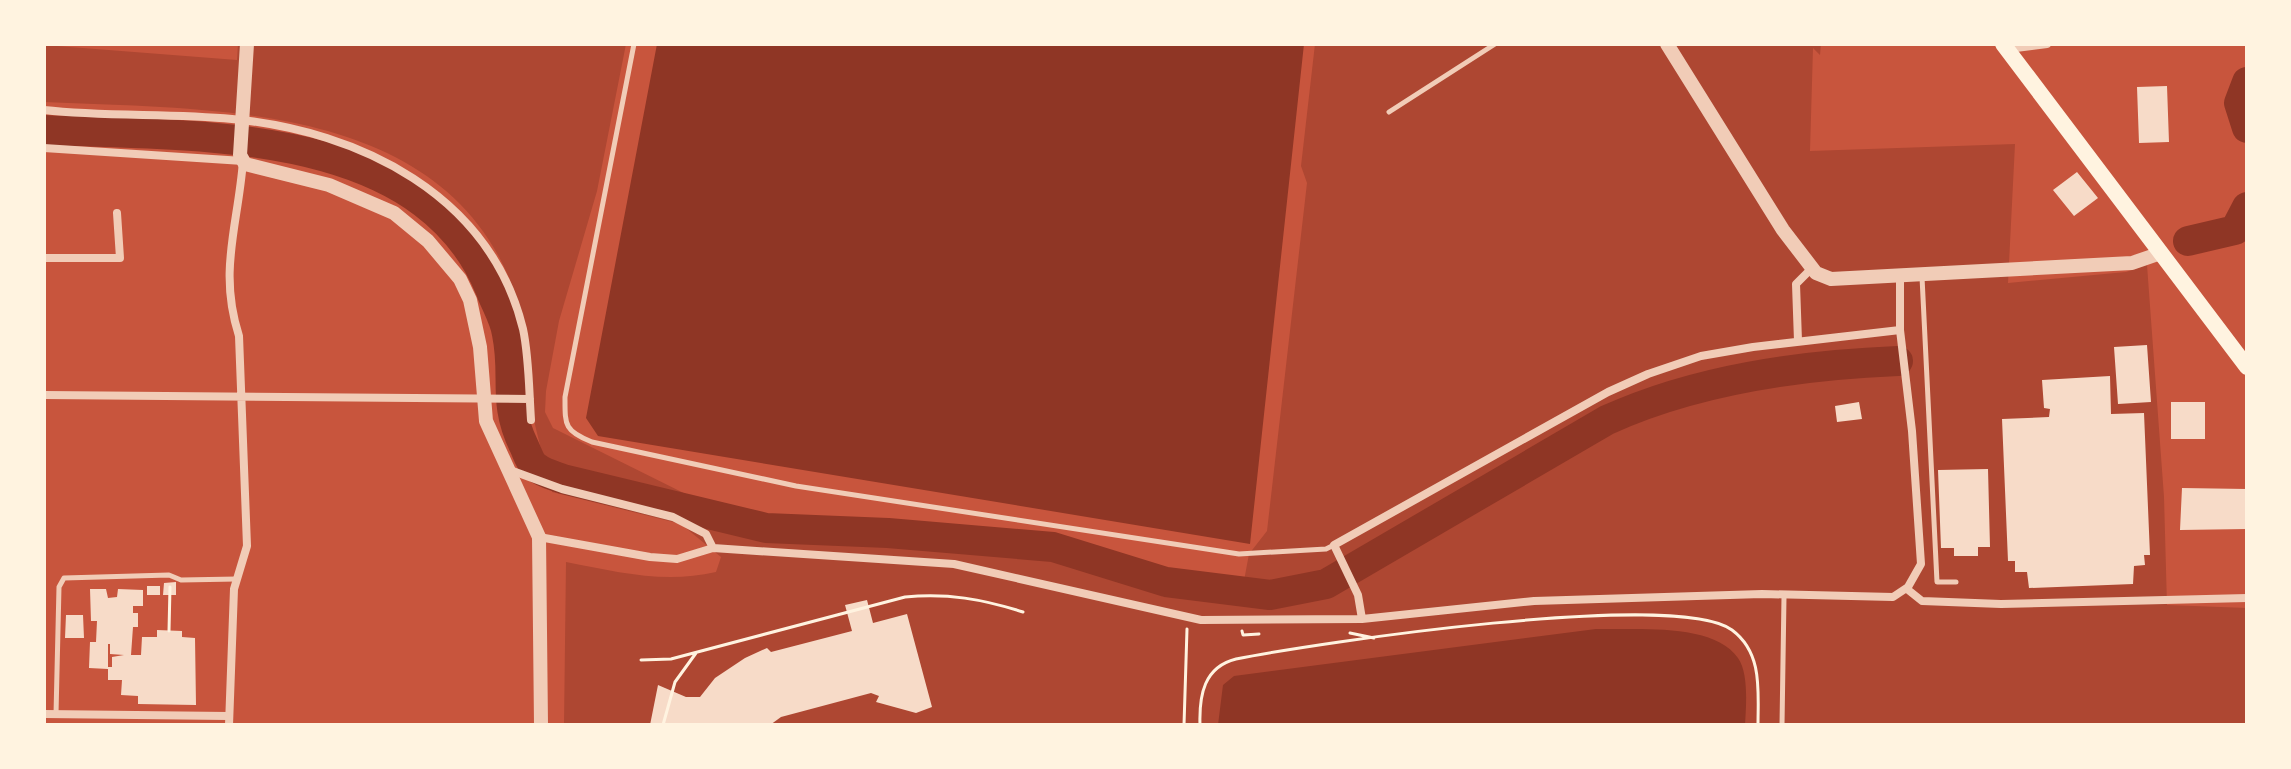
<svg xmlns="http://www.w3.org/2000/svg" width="2291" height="769" viewBox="0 0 2291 769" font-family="'IBM Plex Sans',sans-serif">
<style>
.green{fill:#ae4732}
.water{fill:#8f3625}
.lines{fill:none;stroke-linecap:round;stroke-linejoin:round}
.river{stroke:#8f3625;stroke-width:30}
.building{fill:#f7dbc8}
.path{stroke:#fff3e0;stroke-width:3}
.service{stroke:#f1ccb7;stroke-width:5}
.minor{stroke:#f1ccb7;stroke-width:8}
.tertiary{stroke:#f1ccb7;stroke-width:14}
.primary{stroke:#fff3e0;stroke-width:16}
</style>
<rect width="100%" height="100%" fill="#c8553d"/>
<!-- green -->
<path class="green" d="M238,44H626L597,191L559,321L546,391L545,412L553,428L756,529L1053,556L1092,568L1243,586L1249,554L1267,531L1307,183L1301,166L1315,44H1821L1820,55L1813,48L1810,151L2015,144L2008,283L2126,272L2147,265L2164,497L2167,605L2247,608V725H564L566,562C618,572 664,584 716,572L721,557L681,524L552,492C546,465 537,437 532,410C525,373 528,332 516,296C449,100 212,110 44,102V45L237,60Z"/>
<!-- water -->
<path class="water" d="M657,44H1304L1250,544L598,436L586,418Z
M1596,629C1634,630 1714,622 1738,658C1749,674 1746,706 1745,725H1218L1223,685L1234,676Z"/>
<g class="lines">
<!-- river -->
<path class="river" d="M2247,82L2239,103L2247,128
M44,130C192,137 422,123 490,289C495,303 505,319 507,334C516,378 502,401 524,446C527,452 530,463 536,467C543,473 555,476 563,479L766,528L888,533L1053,547L1166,582L1270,595L1326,584L1607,420C1697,379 1800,365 1898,361
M2188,241L2235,230L2247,207"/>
</g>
<!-- building -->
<path class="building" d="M2167,86L2169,142L2139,143L2137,87Z
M2077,172L2098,198L2074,216L2053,190Z
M2147,345L2151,402L2118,404L2114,347Z
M2110,376L2111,414L2144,413L2150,555H2144L2145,565L2134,566L2133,584L2029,588L2027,572H2015V561H2008L2002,419L2049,417L2050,409L2044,408L2042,380Z
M1859,402L1862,419L1837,422L1835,406Z
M2171,402H2205V439H2171Z
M1988,469L1990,547H1978V556H1954V548H1941L1938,470Z
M2182,488L2247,489V529L2180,530Z
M176,582V595H163L164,583Z
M147,586H160V595H147Z
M90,589H106L108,598L117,597L118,589L143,590V606H133V613H138V627H133L131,655H141L142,637H157V630L182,631V637L195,638L196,705L138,704V696L121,695L122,680H108V667H112V657L124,655L110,654V644H108V669L89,668L90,642H96L97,621H91Z
M867,600L873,623L907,614L932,707L916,713L876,702L879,696L871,693L781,717L770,725H650L658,685L686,697H700L715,678L745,658L767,648L771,652L852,631L845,605Z
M66,615H83L84,638H65Z"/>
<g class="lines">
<!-- path -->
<path class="path" d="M169,631L170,587
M1242,631L1243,635L1259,634
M1350,633L1374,638
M641,660L671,659L905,597C948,593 982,599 1023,612
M663,725L675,682L696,653
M1184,725L1187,629
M1200,725C1199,695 1204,667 1236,659C1316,643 1676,589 1732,630C1763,653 1758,691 1758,725"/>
<!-- service -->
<path class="service" d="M634,44L565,397C565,425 564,431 592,442L796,486L1239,554L1326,549L1334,545
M1389,112L1495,44
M1922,277L1937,582H1956
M56,714L59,587L64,578L169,575L181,580L237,579
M1782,725L1784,597"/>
<!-- minor -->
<path class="minor" d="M2008,49L2047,44
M44,110C107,117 170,113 232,119C360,131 490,195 523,329C529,357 529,390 531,420
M44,148L243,161C238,226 218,271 239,336L247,546L234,589L229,725
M44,258H120L117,213
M1798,341L1796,284L1812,268
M44,395L530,399
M510,470L562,489L673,517L706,534L713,548
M539,537L650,557L677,559L713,548L954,564L1201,620L1362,619L1534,601L1762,594L1893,597L1908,587L1921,564L1912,431L1900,330V277
M1907,589L1922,601L2001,604L2247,598
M1362,619L1358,595L1334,545L1608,392L1648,374L1701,356L1753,347L1900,330
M44,714L228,716"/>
<!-- tertiary -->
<path class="tertiary" d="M247,44L240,155L245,164L329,185L394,213L428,241L460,279L470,300L480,347L486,421L539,537L541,725
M1667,44L1783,230L1816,273L1831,279L2132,263L2161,253"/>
<!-- primary -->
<path class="primary" d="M2003,44L2247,367"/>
</g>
<!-- border -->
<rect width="2291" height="769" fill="none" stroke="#fff3e0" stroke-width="92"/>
</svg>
